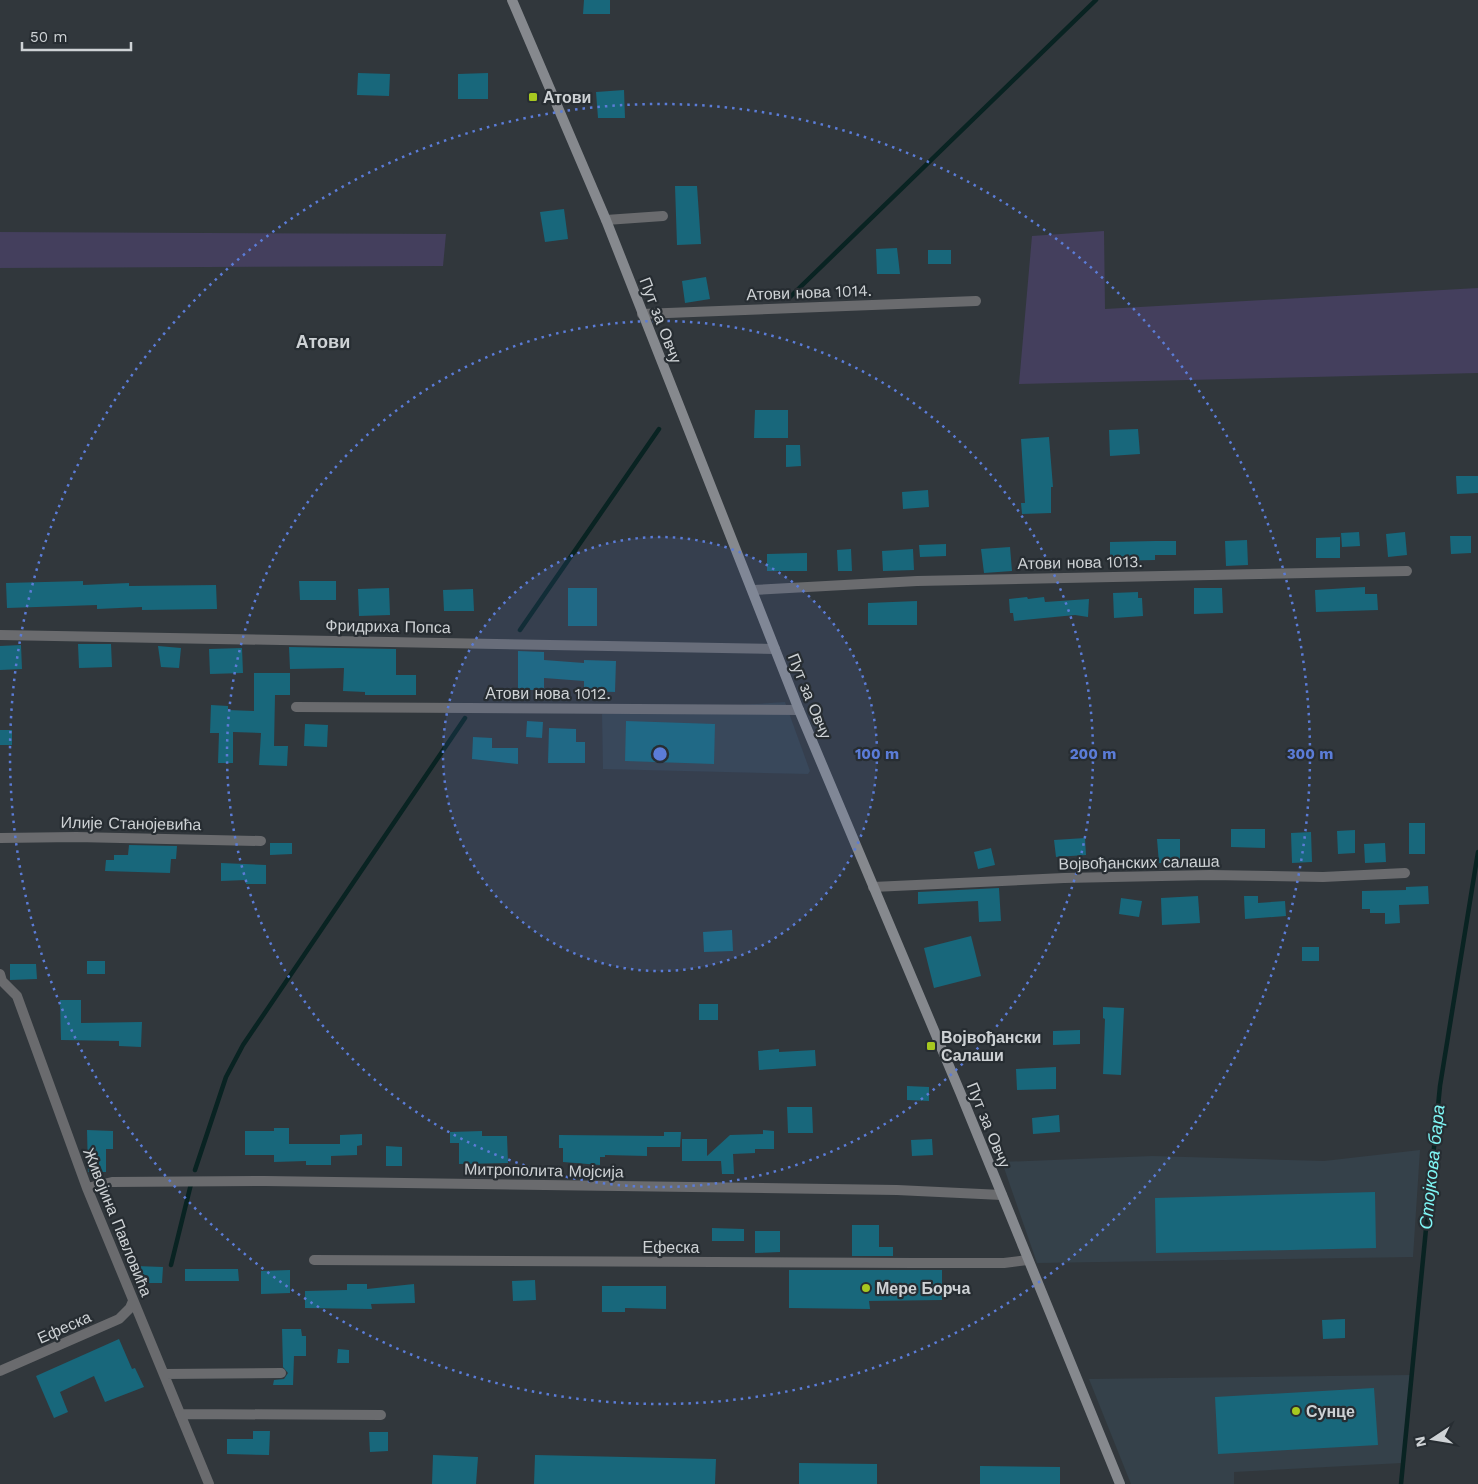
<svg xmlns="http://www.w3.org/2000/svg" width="1478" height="1484" viewBox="0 0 1478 1484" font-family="'Work Sans',sans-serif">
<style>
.built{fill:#35414a}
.green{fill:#443f5d}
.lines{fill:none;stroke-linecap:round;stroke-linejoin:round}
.stream{stroke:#092322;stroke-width:4.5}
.building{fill:#18677b}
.street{stroke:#6a6b6e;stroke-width:10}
.secondary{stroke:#86898e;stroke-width:10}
.ring{fill:none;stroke:#5b7cd7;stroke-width:2.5;stroke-dasharray:2.5 5}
.poi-dot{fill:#a7c820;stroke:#272d32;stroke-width:2}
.labels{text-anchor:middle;stroke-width:4.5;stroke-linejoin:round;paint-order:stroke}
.poi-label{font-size:16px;font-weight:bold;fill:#ced2d5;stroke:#272d32;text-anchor:start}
.street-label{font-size:16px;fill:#ced2d5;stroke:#272d32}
.neighbourhood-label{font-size:18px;font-weight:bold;fill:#ced2d5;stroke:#272d32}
.water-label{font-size:18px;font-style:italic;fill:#7ff6f5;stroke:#272d32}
.centre{fill:#5b7cd7;stroke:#272d32;stroke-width:2.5}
.ring-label{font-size:15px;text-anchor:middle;font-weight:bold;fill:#5b7cd7;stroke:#272d32;stroke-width:4.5;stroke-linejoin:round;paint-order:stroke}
</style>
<rect width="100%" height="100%" fill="#31373c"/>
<!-- built -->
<path class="built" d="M785,702L810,771L808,774L603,769L602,714Z
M1420,1150L1413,1257L1037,1263L1002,1162L1152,1156L1324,1161Z
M1410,1375L1402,1463L1234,1472V1484H1131L1089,1379Z"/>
<!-- green -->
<path class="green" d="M1104,231L1105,309L1478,288V373L1019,384L1032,236Z
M0,232L446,234L443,266L0,268Z"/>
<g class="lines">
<!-- stream -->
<path class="stream" d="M790,297L1096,0
M520,630L659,429
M195,1170L226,1077L243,1045L465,718
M171,1265L191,1184
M1401,1484L1440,1086L1478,852"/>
</g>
<!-- building -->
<path class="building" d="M584,0H610V14H583Z
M358,73L390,74L389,96L357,95Z
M488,73V99H458V74Z
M624,90L625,118H598L596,92Z
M675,186H697L701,244L677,245Z
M564,209L568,239L545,242L540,212Z
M897,248L900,274H877L876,249Z
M928,250H951V264H928Z
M706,277L710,299L685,303L682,281Z
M755,410H788V438H754Z
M1138,429L1140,454L1110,456L1109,430Z
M1049,437L1053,487H1051V513L1022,514L1021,503H1025L1021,439Z
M786,445H800L801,466L786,467Z
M1456,476H1478V493L1457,494Z
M928,490L929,507L903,509L902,492Z
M1359,532L1360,546L1342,547L1341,533Z
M1405,532L1407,555L1388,557L1386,534Z
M1450,536H1471V553L1451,554Z
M1340,537V558H1316V538Z
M1247,540L1248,565L1226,566L1225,541Z
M1155,541H1176V555H1155V560L1110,561V542Z
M946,544V556L920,557L919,545Z
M1010,547L1012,571L984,573L981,549Z
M851,549L852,571H838L837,550Z
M913,549L914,570L883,571L882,551Z
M807,553V571H767V554Z
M83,581V585L129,583V586L216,585L217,609L142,610V607L97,609V605L7,608L6,583Z
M299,581H336V600H300Z
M1365,587V594H1377L1378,610L1316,612L1315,590Z
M389,588L390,615L359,616L358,589Z
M568,588H597V626H568Z
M1194,588H1222L1223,613L1194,614Z
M473,589L474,611H444L443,590Z
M1138,592V598H1142L1143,616L1114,618L1113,593Z
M1027,597L1028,599L1044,597L1045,602L1089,599L1088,617L1075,615L1014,621L1013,613H1010L1009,599Z
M917,601V625H868V603Z
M78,644H111L112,667L79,668Z
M21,645L22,669L0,670V646Z
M158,646L181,648L179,668L161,667Z
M289,647L396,649V675H416V695H365V692L343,691L344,668L290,669Z
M242,648L243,673L210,674L209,649Z
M518,651L544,652V660L584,663V660L616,661L615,692L584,691V681L544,678V690H518Z
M254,673H290V695H275L274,746H288L287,766L259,765L261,733L233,732V763H218L219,733H210L211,705L228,706V710L254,711Z
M527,721L543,722L542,738L526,737Z
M626,721L715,724L714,764L625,761Z
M305,724L328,725L327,747L304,746Z
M549,728L576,729V742H585V763H548Z
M0,730H12V745H0Z
M473,737L492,738V748H518V764L472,759Z
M1409,823H1425V854H1409Z
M1231,829H1265V848L1231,847Z
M1355,830V853L1338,854L1337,831Z
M1311,832L1312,862L1292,863L1291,833Z
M1085,838L1086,855L1056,857L1054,840Z
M1157,839H1180V863H1159Z
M270,843H292V854L270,855Z
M1385,843L1386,862L1365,863L1364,844Z
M129,845L177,846L176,859H171L170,873L105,871L106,860H114V855H128Z
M991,848L995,865L978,869L974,852Z
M221,863L266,865V884H246V880L221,881Z
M1428,886L1429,904L1399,905L1400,923L1385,924V913H1370V909H1362V891L1406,890V887Z
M999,888L1001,921L979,922L978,901L918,904V892Z
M1198,896L1200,923L1162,925L1161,898Z
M1244,896H1258V903L1285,901L1286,916L1245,919Z
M1121,898L1142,901L1139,917L1119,914Z
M732,930L733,951L704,952L703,932Z
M971,936L981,976L934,988L924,948Z
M1302,947H1319V961H1302Z
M87,961H105V974H87Z
M10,964H36L37,979L10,980Z
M60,1000H81V1023L142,1022L141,1047L119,1046V1041L61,1040Z
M699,1004H718V1020H699Z
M1103,1007L1124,1008L1121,1075L1103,1074L1105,1019L1103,1018Z
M1080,1030V1044L1053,1045V1031Z
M779,1049V1052L815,1050L816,1066L759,1070L758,1051Z
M1056,1067V1089L1017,1090L1016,1069Z
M907,1086L929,1087V1101L907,1100Z
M787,1107H812L813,1133H788Z
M1059,1115L1060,1132L1033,1134L1032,1118Z
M274,1128H289V1144H340V1135L362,1134V1145L357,1146V1155L331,1156V1165H306V1161L274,1162V1155H245V1131H274Z
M87,1130L113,1131V1149H106V1172H88Z
M763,1130L774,1131V1149H755V1153L733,1154L734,1174H722L721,1161H682V1139H707V1156L730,1135L763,1134Z
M482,1131V1136H507L508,1163L459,1164V1143H450V1132Z
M664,1132H681L680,1147H647V1156L605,1155V1157H600V1165L563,1162V1148H559V1135L664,1136Z
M932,1139L933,1155L912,1156L911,1140Z
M386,1146L402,1147V1166H386Z
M1375,1192L1376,1248L1156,1253L1155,1198Z
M852,1225H879V1247H893V1256H852Z
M712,1228L744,1229V1241H712Z
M755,1231H780V1252L755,1253Z
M136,1266L163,1267L162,1283H136Z
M185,1269H238L239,1281H185Z
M290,1270V1293L261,1294V1271Z
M789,1270H942V1300L869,1301L870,1309L789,1308Z
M535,1280L536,1300L513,1301L512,1281Z
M347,1284H367V1289L414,1284L415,1303L371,1304L372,1309L305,1308V1291L347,1290Z
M602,1286H666V1309L625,1308V1312H602Z
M1345,1319V1338L1323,1339L1322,1320Z
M282,1329H301L302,1336H306V1356H294L293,1385H273L274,1380L284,1379L288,1373L283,1367Z
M119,1339L132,1369L135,1368L144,1387L105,1402L94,1376L60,1392L68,1412L54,1418L36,1376Z
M338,1349L349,1350V1363H337Z
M1374,1388L1378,1445L1218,1454L1215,1397Z
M253,1431H270L269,1455L227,1454V1439H253Z
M369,1432H388V1451L370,1452Z
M433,1455L478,1457L476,1484H432Z
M535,1455L716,1459L715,1484H534Z
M799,1463L877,1464V1484H799Z
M980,1466L1060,1467V1484H980Z"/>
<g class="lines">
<!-- street -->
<path class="street" d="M606,220L663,216
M642,314L976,301
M753,590L917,581L1407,571
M0,635L775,649
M296,707L799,710
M0,838L76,837L261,841
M873,887L1064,878L1210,875L1323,877L1405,873
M0,974L2,981L17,996L87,1188L209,1484
M87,1188L112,1182L265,1181L897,1190L1002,1195
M314,1260L914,1263H1004L1027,1260
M0,1371L119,1319L130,1308L133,1301
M164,1374L281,1373
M180,1414L381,1415"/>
<!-- secondary -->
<path class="secondary" d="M512,0L606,220L799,710L960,1092L1120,1484"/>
</g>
<!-- distance rings -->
<circle cx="660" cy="754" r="217" fill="#5b7cd7" fill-opacity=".12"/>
<g class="ring">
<circle cx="660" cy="754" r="217"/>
<circle cx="660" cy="754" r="433"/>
<circle cx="660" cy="754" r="650"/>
</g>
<!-- markers -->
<g class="poi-dot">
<rect x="528" y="92" width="10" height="10" rx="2.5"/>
<rect x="926" y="1041" width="10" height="10" rx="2.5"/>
<circle cx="866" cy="1288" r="5"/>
<circle cx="1296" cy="1411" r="5"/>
</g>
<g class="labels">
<!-- poi labels -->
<g class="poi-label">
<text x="543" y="103">Атови</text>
<text x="941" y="1043">Војвођански<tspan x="941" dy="18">Салаши</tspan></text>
<text x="876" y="1294">Мере Борча</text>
<text x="1306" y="1417">Сунце</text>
</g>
<!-- street labels -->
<g class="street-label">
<text transform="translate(809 292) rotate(-2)" y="6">Атови нова 1014.</text>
<text transform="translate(661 320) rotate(69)" y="6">Пут за Овчу</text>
<text transform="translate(1080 562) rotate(-1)" y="6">Атови нова 1013.</text>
<text transform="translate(388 626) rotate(1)" y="6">Фридриха Попса</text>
<text x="548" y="699">Атови нова 1012.</text>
<text transform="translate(810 696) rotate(68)" y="6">Пут за Овчу</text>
<text transform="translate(131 823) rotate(1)" y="6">Илије Станојевића</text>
<text transform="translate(1139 862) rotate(-1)" y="6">Војвођанских салаша</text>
<text transform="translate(989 1125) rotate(68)" y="6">Пут за Овчу</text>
<text transform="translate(544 1170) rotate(1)" y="6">Митрополита Мојсија</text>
<text transform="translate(118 1222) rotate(68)" y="6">Живојина Павловића</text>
<text x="671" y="1253">Ефеска</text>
<text transform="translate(64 1327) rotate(-24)" y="6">Ефеска</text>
</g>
<!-- neighbourhood labels -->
<g class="neighbourhood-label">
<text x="323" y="348">Атови</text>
</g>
<!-- water labels -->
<g class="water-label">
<text transform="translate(1432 1167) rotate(-84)" y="6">Стојкова бара</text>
</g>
</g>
<circle cx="660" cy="754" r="8" class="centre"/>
<g class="ring-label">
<text x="877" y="759">100 m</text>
<text x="1093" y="759">200 m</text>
<text x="1310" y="759">300 m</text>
</g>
<!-- north arrow -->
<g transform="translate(1433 1439) rotate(258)" stroke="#272d32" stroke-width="4" paint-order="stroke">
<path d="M0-4L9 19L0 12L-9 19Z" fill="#ced2d5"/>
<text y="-8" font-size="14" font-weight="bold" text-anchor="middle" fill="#ced2d5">N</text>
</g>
<!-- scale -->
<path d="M22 42v8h109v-8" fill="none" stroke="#ced2d5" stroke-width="2.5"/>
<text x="30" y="42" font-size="15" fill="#ced2d5" stroke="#272d32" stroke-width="4" paint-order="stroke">50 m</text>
</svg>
